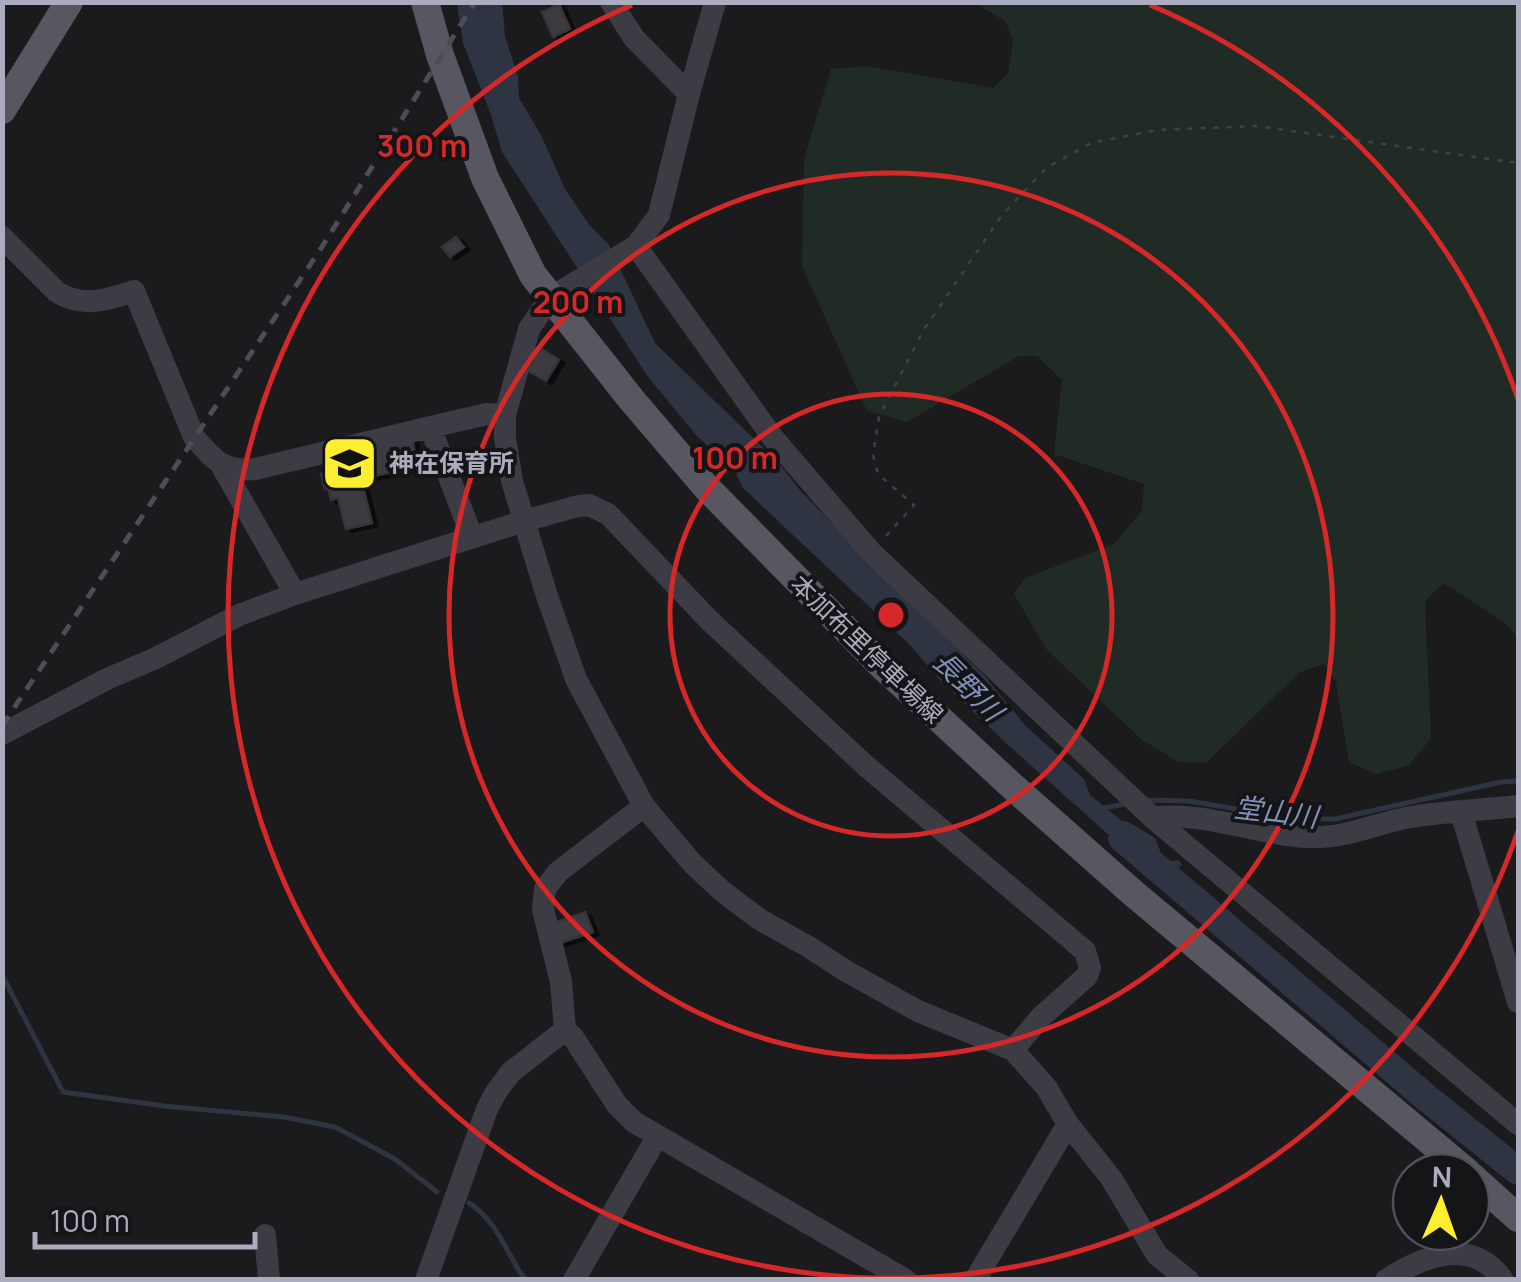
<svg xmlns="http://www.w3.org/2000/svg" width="1521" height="1282" viewBox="0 0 1521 1282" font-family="Manrope,'Noto Sans JP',sans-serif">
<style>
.green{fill:#212b25}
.water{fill:#2e3442}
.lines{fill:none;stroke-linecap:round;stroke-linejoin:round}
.stream{stroke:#2e3442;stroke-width:5}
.river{stroke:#2e3442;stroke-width:28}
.building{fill:#3a3a3f;stroke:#353439;stroke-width:2.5;filter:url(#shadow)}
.path{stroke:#404149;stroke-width:2.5;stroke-dasharray:5 8;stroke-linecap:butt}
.minor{stroke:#3d3c44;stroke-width:22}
.major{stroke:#575661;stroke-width:28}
.rail{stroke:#4d4d57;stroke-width:5;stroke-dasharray:12 10;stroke-linecap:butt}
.ring{fill:none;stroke:#d62828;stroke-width:5}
.labels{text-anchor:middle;stroke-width:8;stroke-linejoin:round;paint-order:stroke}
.poi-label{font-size:25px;font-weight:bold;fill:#abacbd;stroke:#151518;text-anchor:start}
.street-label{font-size:25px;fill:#abacbd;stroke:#151518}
.water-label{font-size:28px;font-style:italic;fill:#8091ba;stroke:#151518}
.centre{fill:#d62828;stroke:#151518;stroke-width:5}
.ring-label{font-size:30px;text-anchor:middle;font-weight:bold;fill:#d62828;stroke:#151518;stroke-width:8;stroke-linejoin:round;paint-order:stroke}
</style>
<defs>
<filter id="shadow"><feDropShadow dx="5.5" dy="3" stdDeviation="0" flood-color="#0009"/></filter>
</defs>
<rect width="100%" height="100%" fill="#1b1a1d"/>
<!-- green -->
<path class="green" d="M975,3H1518V638L1504,622L1444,583L1425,601L1431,739L1408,766L1375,774L1349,762L1336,682L1324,664L1300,672L1206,763L1179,762L1142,740L1047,650L1014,594L1025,578L1114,544L1142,510L1144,484L1054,454L1062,380L1037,356H1019L907,422L867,411L802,266L804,159L831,69L866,66L993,88L1008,73L1013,42L1006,22Z"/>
<!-- water -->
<path class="water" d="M457,3H502L505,36L518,77L519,98L541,135L565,189L588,223L609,245L655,343L778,462L799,489L873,566L983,674L1026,726L1084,779L1090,795L1122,821L1129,822L1155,838L1163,858L1173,861L1179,860L1182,865L1171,875L1156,861L1139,862L1007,744L939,679L910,645L743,488L736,473L696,435L648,377L502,152L491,115L463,43Z"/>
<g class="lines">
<!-- stream -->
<path class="stream" d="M1147,800L1189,801L1296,819H1335L1501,782L1518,781
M1103,808L1126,804
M2,975L63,1092L164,1106L284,1117L335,1127L395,1159L437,1192
M469,1203C494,1218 506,1250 521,1274L527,1280"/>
<!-- river -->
<path class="river" d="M1122,838L1428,1099L1518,1171"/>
</g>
<!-- building -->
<path class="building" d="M559,4L570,29L553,37L542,12Z
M456,237L464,247L450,257L442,247Z
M540,348L559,360L546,381L527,370Z
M412,438L415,453L424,451L427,464L361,479L372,523L346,529L338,498L331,500L328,488L325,489L321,474L334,470L330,456Z
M585,912L593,932L560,943L554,923Z"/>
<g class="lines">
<!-- path -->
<path class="path" d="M886,536L914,505L878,474L873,455L879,417L923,331L1002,215L1046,168L1091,143L1158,130L1256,126L1518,163"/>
<!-- minor -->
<path class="minor" d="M611,2L634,38L689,94
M715,2L689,94L659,215L636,246L550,298L529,329L505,415V438L512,481L546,593L576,679L644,806L692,863L722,891L759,919L809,947L846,971L918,1011L1013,1050L1046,1087L1068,1124L1111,1178L1157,1255L1188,1280
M2,237L57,292C82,308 107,300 134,291L194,437C214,460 223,472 255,469L452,422L487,414L505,415
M636,246L773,438L871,552L1153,818L1518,1124
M430,427L472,537
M220,463L295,594
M2,734L107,679L156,658L239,615L295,594L524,521L578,506L589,505L608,514L709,620L866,766L1085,951L1090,968L1087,976L1041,1017L1013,1050
M644,806L558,872L545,889L543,909L561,982L565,1030L573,1037L617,1105L634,1122L906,1280
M1461,812L1518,1002
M1153,818C1210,810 1264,839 1321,837C1351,836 1381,822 1411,817C1446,811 1483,810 1518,806
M265,1235L269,1280
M426,1280L487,1109L496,1092L511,1072L565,1030
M574,1280L657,1137
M975,1280L1068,1124
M1386,1280C1423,1256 1472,1236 1503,1280"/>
<!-- major -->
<path class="major" d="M425,2L440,55L485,178L533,275L631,399L706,487L878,662L1012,786L1133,893L1467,1172
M2,110L69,2
M1471,1176L1518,1218"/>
<!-- rail -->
<path class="rail" d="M2,726L320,250L475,2"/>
</g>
<!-- distance rings -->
<g class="ring">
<circle cx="891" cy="615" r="221"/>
<circle cx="891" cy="615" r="442"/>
<path d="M1518 831A663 663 0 1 1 632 5M1150 5A663 663 0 0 1 1518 399"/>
</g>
<!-- icons -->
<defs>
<symbol id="school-square" viewBox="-11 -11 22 22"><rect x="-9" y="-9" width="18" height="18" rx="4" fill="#ffed2f" stroke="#151518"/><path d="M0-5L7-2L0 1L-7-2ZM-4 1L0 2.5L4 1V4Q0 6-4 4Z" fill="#111"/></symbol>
</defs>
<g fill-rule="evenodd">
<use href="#school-square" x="318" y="432" width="63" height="63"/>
</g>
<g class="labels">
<!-- poi labels -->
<g class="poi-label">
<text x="389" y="472">神在保育所</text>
</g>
<!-- street labels -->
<g class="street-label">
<text transform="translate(867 649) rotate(44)" y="9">本加布里停車場線</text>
</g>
<!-- water labels -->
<g class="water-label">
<text transform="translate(968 686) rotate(45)" y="10">長野川</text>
<text transform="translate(1276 812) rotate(7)" y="10">堂山川</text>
</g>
</g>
<circle cx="891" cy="615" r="15" class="centre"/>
<g class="ring-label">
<text x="422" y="157">300 m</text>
<text x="578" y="313">200 m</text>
<text x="735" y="469">100 m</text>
</g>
<!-- border -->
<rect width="1521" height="1282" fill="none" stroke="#abacbd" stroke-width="10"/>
<!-- north arrow -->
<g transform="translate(1441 1202) rotate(2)"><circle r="48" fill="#151518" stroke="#51515a" stroke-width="2.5"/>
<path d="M0-8L18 38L0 25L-18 38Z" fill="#ffed2f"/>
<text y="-15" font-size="28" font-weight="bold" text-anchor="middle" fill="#abacbd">N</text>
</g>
<!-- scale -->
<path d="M35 1232v15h220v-15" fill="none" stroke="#abacbd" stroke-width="5"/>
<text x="50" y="1232" font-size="30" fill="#abacbd" stroke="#151518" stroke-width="8" paint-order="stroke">100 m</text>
</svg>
